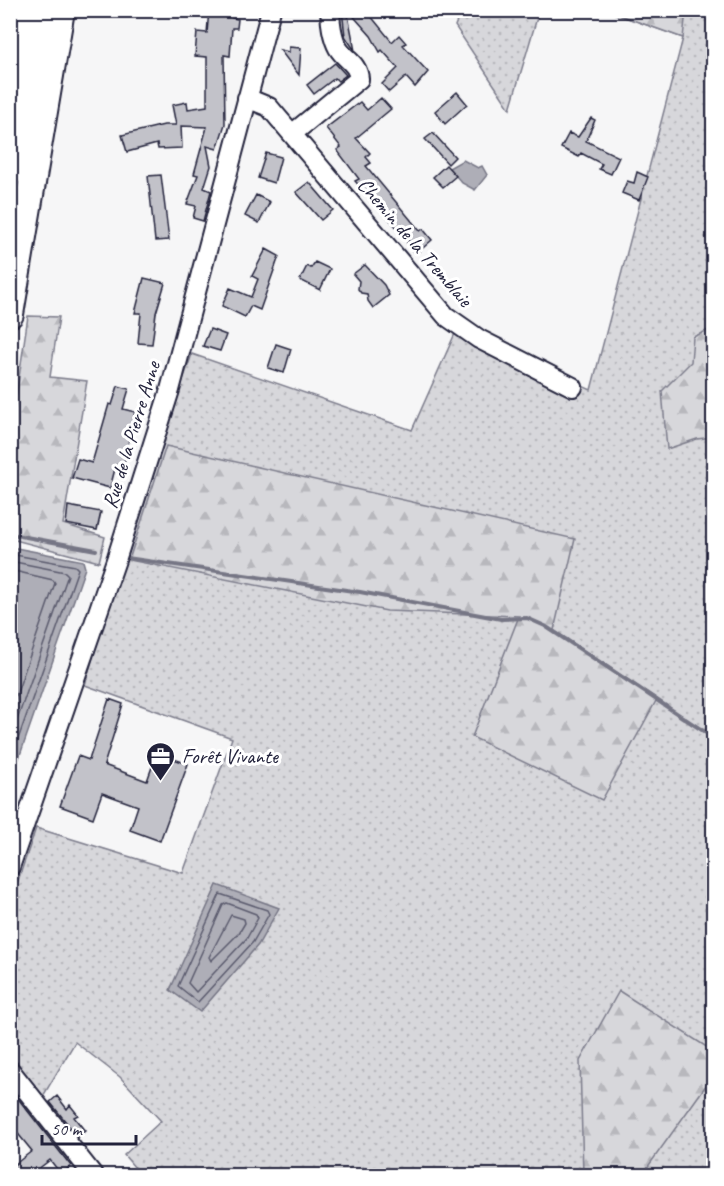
<svg xmlns="http://www.w3.org/2000/svg" width="724" height="1186" viewBox="0 0 724 1186" font-family="Caveat,sans-serif">
<style>
.grass{fill:url(#grass-dots);stroke:#7c7c8b;stroke-width:1.5}
.forest{fill:url(#forest-firs);stroke:#7c7c8b;stroke-width:1.5}
.water{fill:#aeaeb7;stroke:#767685;stroke-width:1.5}
.lines{fill:none;stroke-linecap:round;stroke-linejoin:round}
.shore{stroke:#5a5a6d;stroke-width:1.5}
.stream{stroke:#767685;stroke-width:4}
.building{fill:#c2c2c9;stroke:#22223b;stroke-width:1.5}
.minor-casing{stroke:#22223b;stroke-width:22}
.highway-casing{stroke:#22223b;stroke-width:30}
.minor{stroke:#fff;stroke-width:18}
.highway{stroke:#fff;stroke-width:26}
.labels{text-anchor:middle;stroke-width:6;stroke-linejoin:round;paint-order:stroke}
.street-label{font-size:21px;fill:#22223b;stroke:#fff}
.poi-label{font-size:21px;fill:#22223b;stroke:#fff;text-anchor:start}
</style>
<defs>
<pattern id="grass-dots" width="8" height="8" patternUnits="userSpaceOnUse" patternTransform="scale(1.5)"><rect width="8" height="8" fill="#d7d7db"/><path d="M2 2h.1M6 6h.1" fill="none" stroke="#b8b8bd" stroke-width="1.8" stroke-linecap="round"/></pattern>
<pattern id="forest-firs" width="22" height="20" patternUnits="userSpaceOnUse" patternTransform="scale(1.5)"><rect width="22" height="20" fill="#d7d7db"/><path d="M5 1l3.5 6h-7zM16 11l3.5 6h-7z" fill="#b8b8bd"/></pattern>
</defs>
<rect width="100%" height="100%" fill="#f6f6f7"/>
<filter id="ink" filterUnits="userSpaceOnUse"><feTurbulence type="fractalNoise" baseFrequency=".0167" numOctaves="2"/><feDisplacementMap in="SourceGraphic" scale="12" xChannelSelector="R" yChannelSelector="G"/><feConvolveMatrix kernelMatrix="1 2 1 2 8 2 1 2 1" color-interpolation-filters="sRGB"/></filter>
<g filter="url(#ink)">
<!-- grass -->
<path class="grass" d="M461,11H539L510,109L455,26Z
M608,11H713V1175H141L124,1155L161,1121L120,1077L75,1042L42,1098L11,1059V901L36,828L183,873L232,738L85,685L123,555L192,354L412,430L457,329L591,390L683,38Z"/>
<!-- forest -->
<path class="forest" d="M608,11H686L683,38Z
M28,316L59,317L50,377L87,381L63,524L105,537L99,562L11,539V432Z
M713,328V437L697,439L667,449L662,391L691,362L693,337Z
M166,446L575,539L554,630L657,699L602,800L472,737L519,616L387,611L129,560Z
M619,991L713,1051V1086L707,1084L642,1175H583L580,1061Z"/>
<!-- water -->
<path class="water" d="M463,160L478,168L482,166L487,175L475,190L462,183L449,168Z
M11,547L83,561L85,568L11,781Z
M217,885L279,908L258,945L200,1012L170,990Z"/>
<g class="lines">
<!-- shore -->
<path class="shore" d="M10,554L75,566L78,569L10,762
M10,561L65,572L68,575L10,740
M10,570L53,580L55,583L10,713
M220,894L267,910L269,914L253,942L198,1002L178,986Z
M227,903L256,914L258,918L247,938L196,992L188,983L223,905Z
M231,915L244,919L245,923L239,933L211,961L209,957Z"/>
<!-- stream -->
<path class="stream" d="M10,534L96,550
M127,558L360,592L501,619L527,618L545,626L714,738"/>
</g>
<!-- building -->
<path class="building" d="M209,10H233L232,18L238,19L237,28H232L230,56L224,55L225,124L217,149L207,146L211,166L204,188L211,191L203,221L193,218L196,206L187,204L198,175L194,174L207,127L181,126L182,148L158,149L157,144L127,152L122,135L164,125H176L172,105L187,102L188,109L207,106V57L195,56L197,32L207,33Z
M342,10H347L355,51L345,36Z
M348,10H366L392,42L399,35L406,43L403,45L428,72L415,87L406,77L389,92L382,84L398,68L382,50L380,52L371,36Z
M289,47L301,48L299,75L280,50L289,52Z
M335,63L346,75L338,81L335,78L314,94L307,85Z
M457,92L467,104L445,124L435,111Z
M381,98L391,109L356,138L370,153L366,157L371,163L366,166L420,231L423,229L432,240L416,254L407,243L409,241L355,181L359,179L337,150L341,147L326,128L360,102L367,110Z
M591,118L595,120L586,141L619,157L611,174L599,169L602,164L581,153L579,157L561,148L569,133L578,137Z
M433,133L455,157L448,164L425,139Z
M266,153L281,157L274,183L258,178Z
M446,165L456,176L443,187L433,177Z
M637,172L648,177L639,200L622,193L627,181L634,183Z
M161,175L169,240L155,241L148,176Z
M309,182L333,210L321,220L296,192Z
M256,195L270,202L259,223L245,216Z
M266,249L279,256L260,310L251,306L245,317L222,306L230,288L251,297L258,279L252,276Z
M315,262L330,269L320,290L300,280L307,266L311,268Z
M365,265L384,285L389,295L373,308L368,301L367,294L361,293L358,289L359,281L353,274Z
M144,278L165,283L156,313L152,344L138,343L141,313H135Z
M210,329L226,335L220,351L203,346Z
M276,344L291,349L284,373L268,368Z
M118,386L129,389L123,409L135,412L123,468L116,465L110,488L72,478L78,459L92,463L109,404L112,405Z
M68,506L101,512L97,530L66,524Z
M109,699L123,704L104,765L147,781L157,753L188,764L160,841L130,830L138,806L102,793L93,818L60,806L78,756L89,760Z
M16,1096L71,1166L61,1174L50,1160L29,1176H10V1168L32,1151L10,1124V1102Z
M57,1096L67,1109L70,1105L78,1115L74,1117L85,1131L78,1137L50,1102Z"/>
<g class="lines">
<defs>
<path id="minor" d="M10,53L20,10
M247,98L269,107L446,316L479,339L573,387
M292,134L359,79C358,63 345,60 338,48C333,39 329,20 331,10
M10,867L117,557L170,390L271,10
M10,1070L94,1176"/>
<path id="highway" d="M10,172L38,10
M10,314L61,10"/>
</defs>
<!-- minor casing -->
<use href="#minor" class="minor-casing"/>
<!-- highway casing -->
<use href="#highway" class="highway-casing"/>
<!-- minor -->
<use href="#minor" class="minor"/>
<!-- highway -->
<use href="#highway" class="highway"/>
</g>
</g>
<!-- icons -->
<defs>
<symbol id="office-pin" viewBox="-11 -11 22 30"><path d="M0 17L-7.5 6A9.5 9.5 0 1 1 7.5 6Z" fill="#22223b" stroke="#fff"/><path d="M-6-3h4V-5.5h4V-3h4V5H-6ZM-1-4.5V-3h2v-1.5ZM-6 0V1H6V0Z" fill="#fff"/></symbol>
</defs>
<g fill-rule="evenodd">
<use href="#office-pin" x="144" y="740" width="33" height="45"/>
</g>
<g class="labels">
<!-- street labels -->
<g class="street-label">
<text transform="translate(415 242) rotate(49)" y="7">Chemin de la Tremblaie</text>
<text transform="translate(131 435) rotate(-73)" y="7">Rue de la Pierre Anne</text>
</g>
<!-- poi labels -->
<g class="poi-label">
<text x="182" y="763">Forêt Vivante</text>
</g>
</g>
<!-- margin -->
<rect width="724" height="1186" fill="none" stroke="#fff" stroke-width="36"/>
<rect x="18" y="18" width="688" height="1150" fill="none" stroke="#22223b" stroke-width="2" filter="url(#ink)"/>
<!-- scale -->
<path d="M42 1135v9h94v-9" fill="none" stroke="#22223b" stroke-width="3"/>
<text x="51" y="1135" font-size="18" fill="#22223b" stroke="#ffffff" stroke-width="4.5" paint-order="stroke">50 m</text>
</svg>
